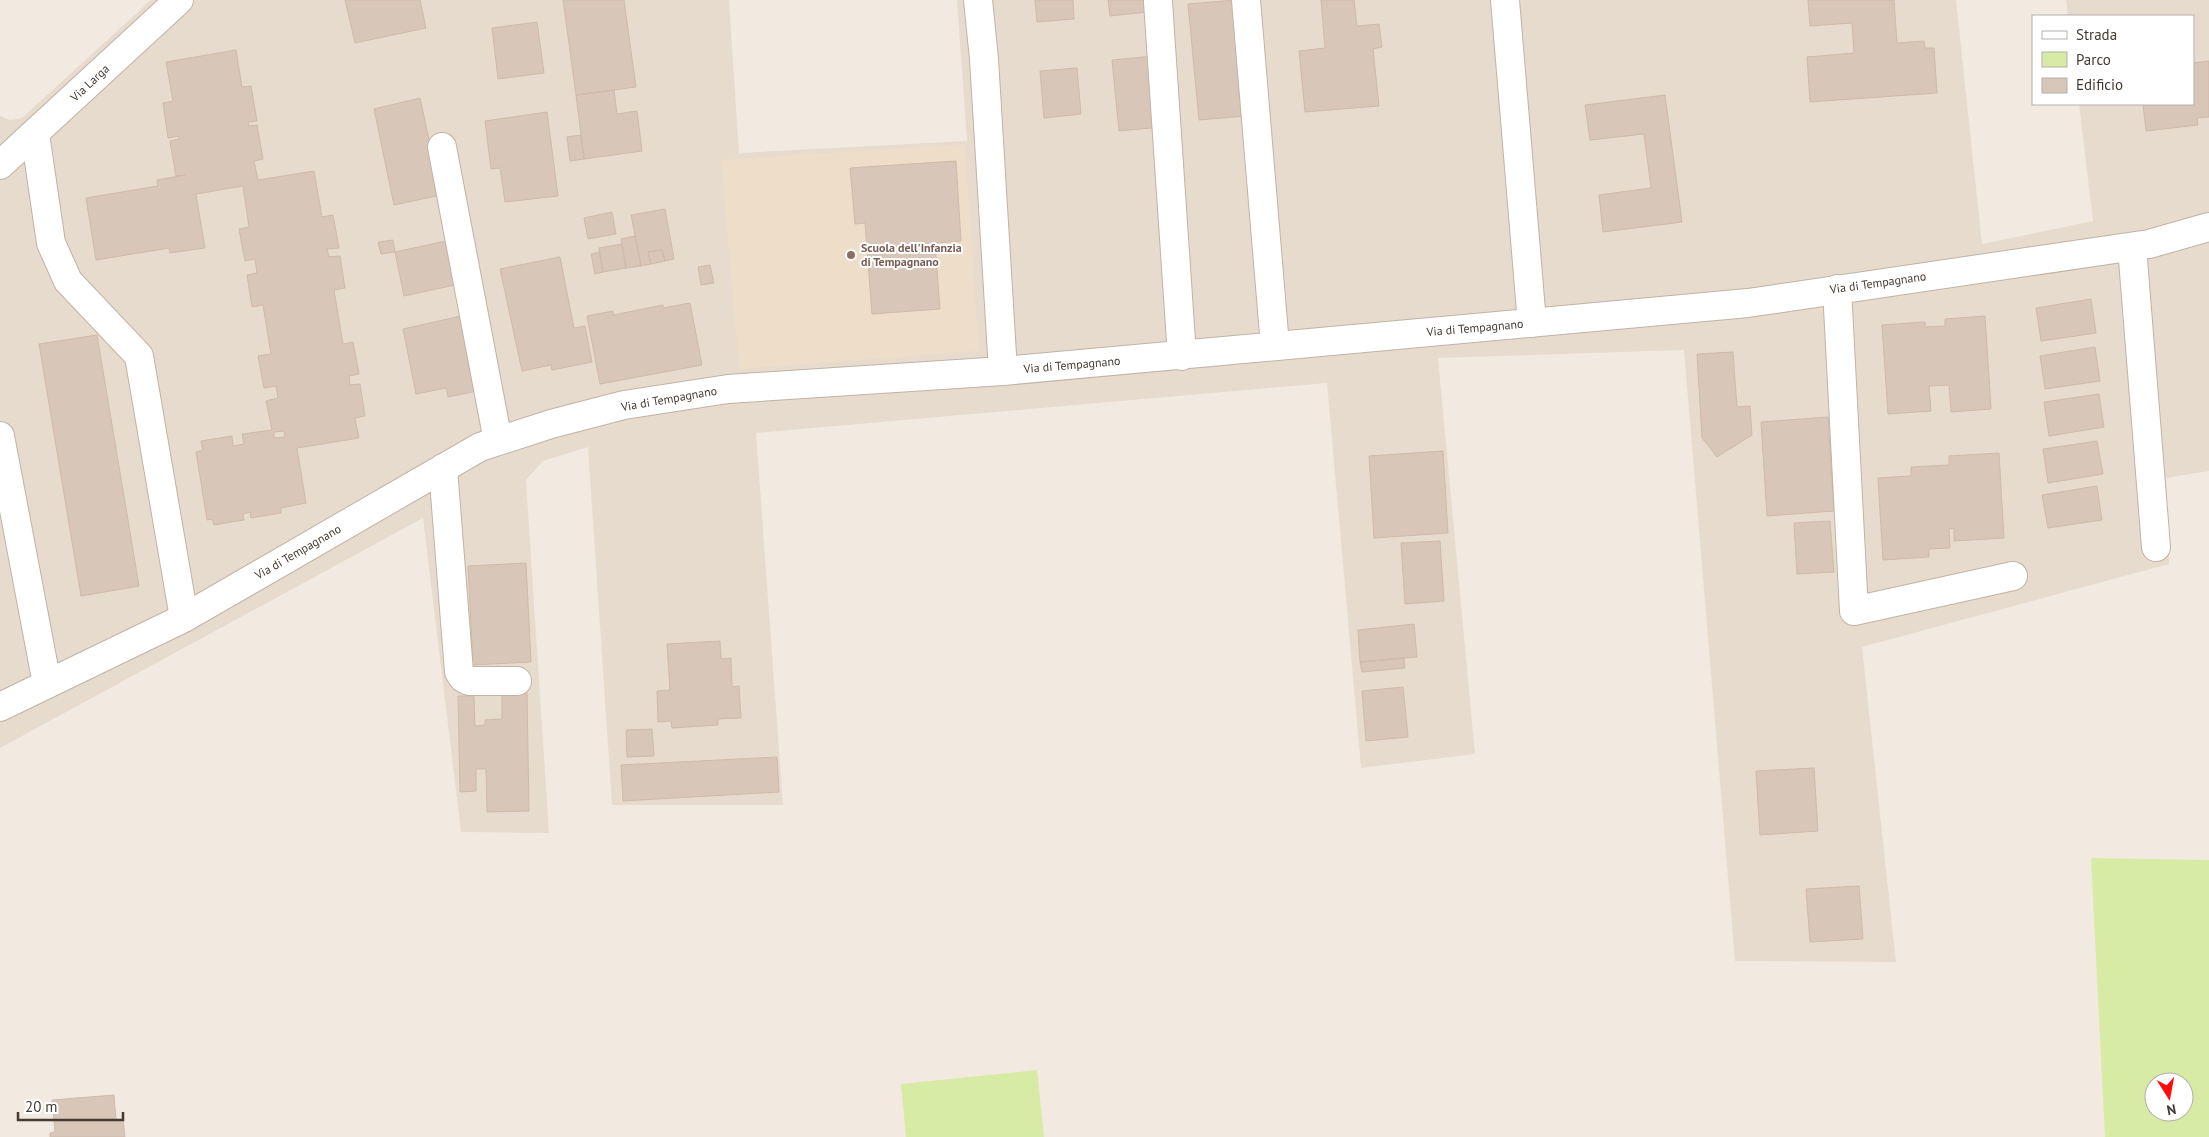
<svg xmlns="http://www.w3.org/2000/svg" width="2209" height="1137" viewBox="0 0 2209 1137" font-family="'PT Sans',sans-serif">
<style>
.residential{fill:#e7dbce}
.education{fill:#edddc9}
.green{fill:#d7eba5;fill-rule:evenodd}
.building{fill:#d8c6b8;stroke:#d0baa8;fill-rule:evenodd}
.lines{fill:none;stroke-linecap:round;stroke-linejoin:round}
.minor-casing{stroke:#c1b3a6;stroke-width:30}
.minor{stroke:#fff;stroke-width:28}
.education-dot{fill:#8d6e63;stroke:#fff;stroke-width:2}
.labels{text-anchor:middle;stroke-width:4;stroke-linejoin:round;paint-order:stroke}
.street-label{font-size:12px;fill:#443a31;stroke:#fff}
.education-label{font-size:12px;font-weight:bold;fill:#785e54;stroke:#fff;text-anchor:start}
</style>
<rect width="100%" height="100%" fill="#f2eae1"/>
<!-- residential -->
<path class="residential" d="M151,0H729L739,153L967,141L957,0H1956L1982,244L2093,221L2079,104H2193V16H2068L2066,0H2209V471L2166,478L2169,564L1862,647L1896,962L1735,961L1684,350L1438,358L1475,754L1361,768L1327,383L756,433L783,805H612L588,447L543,461L526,480L549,833L461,832L423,518L0,748V116L10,120L22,118Z"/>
<!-- education -->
<path class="education" d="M965,144L979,351L739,369L721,160Z"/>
<!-- green -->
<path class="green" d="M2091,858L2209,860V1137H2105ZM2154,1082H2184V1112H2154Z
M1037,1070L1044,1137H906L901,1084Z"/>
<!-- building -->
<path class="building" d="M345,0H420L426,28L355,43Z
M563,0H624L636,87L576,95Z
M1035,0H1073L1074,19L1037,22Z
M1108,0H1145L1147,12L1110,16Z
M1235,0L1246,116L1199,120L1188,4Z
M1321,0H1354L1357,26L1379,24L1382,47L1373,49L1379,106L1305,112L1299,51L1325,48Z
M1808,0H1894L1897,43L1924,41L1925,48H1934L1937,93L1810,102L1807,57L1854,53L1852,23L1810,26Z
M537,22L544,73L498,79L492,28Z
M236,50L242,87L251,86L257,121L248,122L249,126L257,125L263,159L254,161L258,180L314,171L322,217L333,215L339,248L327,249L329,257L340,256L345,288L334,290L343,344L353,342L359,374L349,376L350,385L360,384L365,416L355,418L359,438L297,448L306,503L281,508V513L251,518L250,512L243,514L244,520L214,525L212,519L207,520L196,452L203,450L201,441L232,436L233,446L244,444L242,434L272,430L266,401L278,398L276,386L264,388L258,356L271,354L263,305L252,307L247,275L257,273L255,259L245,261L239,229L249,227L243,186L196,194L205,248L170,253L169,248L96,260L86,198L158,186L157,180L185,175L176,176L170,141L179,139V136L168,138L163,103L173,101L166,62ZM284,431L285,437L274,438V432Z
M1154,56L1161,127L1119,131L1112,60Z
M2209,61V117L2197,118L2198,125L2146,131L2143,104H2193V63Z
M1077,68L1081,114L1044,118L1040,71Z
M614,90L617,114L637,111L642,151L584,159L576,95Z
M1665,95L1682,222L1603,232L1599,195L1651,188L1644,134L1590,140L1585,105Z
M420,98L441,195L394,205L374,109Z
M547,112L558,196L505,202L500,168L491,169L485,121Z
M581,135L584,159L570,161L567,137Z
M956,161L961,241L935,243L940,309L872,314L865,223L855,224L850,168Z
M665,209L674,259L665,261L662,250L648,252L651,264L641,266L631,215Z
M612,212L616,234L588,239L584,218Z
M635,236L641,266L626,268L621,239Z
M393,240L395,252L381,254L378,242Z
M446,241L455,285L404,296L395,252Z
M622,244L626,268L603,272L599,248Z
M662,250L665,261L651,264L648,252Z
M599,252L603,272L595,274L591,254Z
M560,257L574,328L585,326L592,362L552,370L551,365L522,371L500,269Z
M710,265L714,283L701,285L698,267Z
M2091,299L2096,333L2041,341L2036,308Z
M690,303L702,365L600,384L587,316L613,311V315L663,305V308Z
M461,316L477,391L448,397L446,388L416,394L403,329Z
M1985,316L1991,409L1951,412L1949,385L1929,386L1931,411L1888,414L1882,325L1925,322V327L1945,326V319Z
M97,335L139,586L81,596L39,344Z
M2095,347L2100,381L2045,389L2040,356Z
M1733,352L1737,407L1750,406L1752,435L1717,457L1702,438L1697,354Z
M2099,394L2104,427L2049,436L2044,402Z
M1828,417L1834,511L1767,516L1761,422Z
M2097,441L2103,474L2048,483L2043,449Z
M1443,451L1448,533L1374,538L1369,456Z
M1999,453L2004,538L1954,541V528L1949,529L1950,548L1929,549V557L1883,560L1878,478L1911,476V467L1949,465V456Z
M2097,486L2102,520L2048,528L2042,495Z
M1830,521L1834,572L1797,574L1794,523Z
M1440,541L1444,601L1405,604L1401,543Z
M526,563L531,662L473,665L468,566Z
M1414,624L1417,657L1360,662L1358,630Z
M720,641L721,659L731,658L732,687L739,686L741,718L718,719V725L672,728L671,721L658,722L657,691L670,690L667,644Z
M1404,658L1405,668L1362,672L1360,662Z
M1403,687L1408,737L1366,741L1362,691Z
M527,692L529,811L487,812L486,769H476V791L460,792L458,696H474L475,726L485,725V720L502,719V693Z
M652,729L654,756L627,757L626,730Z
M777,757L779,792L623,801L621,765Z
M1814,768L1818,831L1760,835L1756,771Z
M1859,886L1863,939L1810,942L1806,889Z
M114,1095L116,1120L123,1119L125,1137H50V1133L55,1132L52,1100Z"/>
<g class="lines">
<defs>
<path id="minor" d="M978,0L984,59L1003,371
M1246,0L1275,346
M1505,0L1532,323
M1158,2L1182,356
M35,134L51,243L68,281L139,356L184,618
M442,147L498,441
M0,165L179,0
M2132,247L2156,547
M1837,289L1854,611L2013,576
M0,436L47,684
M443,468L459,672L463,678L469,681H517
M0,707L184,618L480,447L551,424L624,405L728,389L1003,371L1748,303L2149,244L2209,227"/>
</defs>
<!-- minor casing -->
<use href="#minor" class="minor-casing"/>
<!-- minor -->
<use href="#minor" class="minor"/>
</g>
<!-- markers -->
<circle class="education-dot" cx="851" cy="255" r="5"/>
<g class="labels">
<!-- street labels -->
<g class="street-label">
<text transform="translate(90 83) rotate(-43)" y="4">Via Larga</text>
<text transform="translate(1878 283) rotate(-8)" y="4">Via di Tempagnano</text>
<text transform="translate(1475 328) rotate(-5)" y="4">Via di Tempagnano</text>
<text transform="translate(1072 365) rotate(-5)" y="4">Via di Tempagnano</text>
<text transform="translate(669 399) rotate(-10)" y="4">Via di Tempagnano</text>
<text transform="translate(298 552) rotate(-30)" y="4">Via di Tempagnano</text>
</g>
<!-- education labels -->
<g class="education-label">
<text x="861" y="252">Scuola dell'Infanzia<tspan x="861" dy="14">di Tempagnano</tspan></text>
</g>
</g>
<!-- legend -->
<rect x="2032" y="15" width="162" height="90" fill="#ffffff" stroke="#b4b0ad"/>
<rect x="2042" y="31" width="25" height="8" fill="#ffffff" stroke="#b4b0ad"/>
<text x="2076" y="40" font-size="15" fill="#443a31">Strada</text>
<rect x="2042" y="52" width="25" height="15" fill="#d7eba5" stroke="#b4b0ad"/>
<text x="2076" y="65" font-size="15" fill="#443a31">Parco</text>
<rect x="2042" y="78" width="25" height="15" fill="#d8c6b8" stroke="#b4b0ad"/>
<text x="2076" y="90" font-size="15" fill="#443a31">Edificio</text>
<!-- north arrow -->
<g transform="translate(2169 1097) rotate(169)"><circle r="24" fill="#ffffff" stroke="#b4b0ad"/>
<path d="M0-4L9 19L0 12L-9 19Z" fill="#ff0b0e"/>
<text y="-8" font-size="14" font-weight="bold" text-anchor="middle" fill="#443a31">N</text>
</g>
<!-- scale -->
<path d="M18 1112v8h105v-8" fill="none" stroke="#443a31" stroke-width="2.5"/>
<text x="25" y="1112" font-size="15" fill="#443a31" stroke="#ffffff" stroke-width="4" paint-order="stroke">20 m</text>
</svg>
